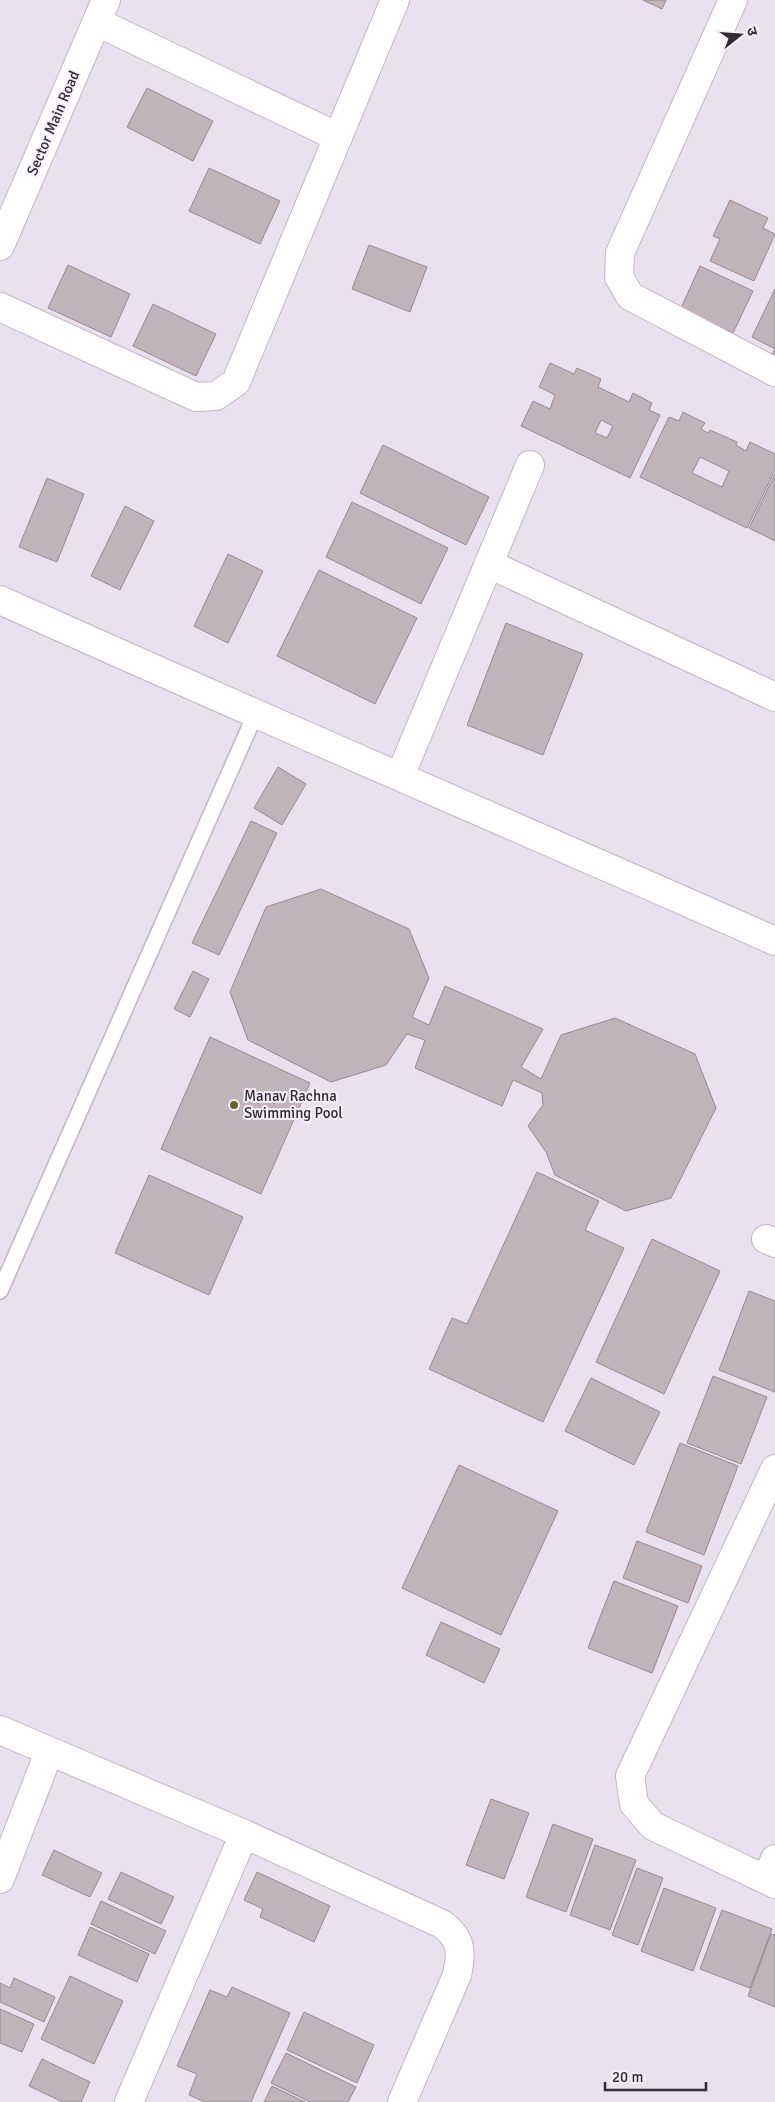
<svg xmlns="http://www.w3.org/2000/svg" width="775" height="2102" viewBox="0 0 775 2102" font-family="Signika,'Noto Sans Devanagari',sans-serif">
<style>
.building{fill:#c0b3ba;stroke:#968990;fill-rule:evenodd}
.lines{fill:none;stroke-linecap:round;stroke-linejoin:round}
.lane-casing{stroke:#bfb8c3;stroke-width:18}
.street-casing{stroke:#bfb8c3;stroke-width:30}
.secondary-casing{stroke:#bfb8c3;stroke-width:30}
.lane{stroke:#fff;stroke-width:15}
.street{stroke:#fff;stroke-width:28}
.secondary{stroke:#fff;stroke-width:28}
.poi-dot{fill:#65632f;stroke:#f6eefa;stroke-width:2}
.labels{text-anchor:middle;stroke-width:4;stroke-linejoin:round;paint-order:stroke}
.street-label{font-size:15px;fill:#302d31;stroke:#f6eefa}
.poi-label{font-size:15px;fill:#302d31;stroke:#f6eefa;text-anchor:start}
</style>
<rect width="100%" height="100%" fill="#e9e1ed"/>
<!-- building -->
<path class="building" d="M643,0H666L662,9Z
M147,88L213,121L193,161L127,127Z
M209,168L280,201L260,244L189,211Z
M730,200L768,218L763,228L775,234L754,281L710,261L720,239L713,236Z
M369,245L427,267L410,312L352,289Z
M68,265L130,294L111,337L48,308Z
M700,266L753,291L733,333L681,308Z
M775,289V362L769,360L775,349L752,337Z
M153,304L216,334L196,376L133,346Z
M550,363L574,374L577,368L601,379L598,387L629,402L633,393L652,403L649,410L660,415L630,478L521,426L533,401L550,409L555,395L539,387ZM601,420L613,426L607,438L595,433Z
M683,412L705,423L701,429L708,433L710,430L737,442L736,445L746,451L750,442L775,454V470L747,528L640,477L669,417L679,421ZM700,457L729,471L722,487L692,473Z
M383,445L489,497L466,545L360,493Z
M775,474V541L749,528Z
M47,478L84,494L57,562L19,547Z
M352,502L448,548L421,604L326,557Z
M125,506L154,521L120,590L91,576Z
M228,554L263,571L228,643L194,626Z
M319,570L417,618L375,704L277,656Z
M506,623L583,654L543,755L467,725Z
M278,767L306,784L282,825L254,808Z
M251,821L277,833L219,955L192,943Z
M321,889L409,929L429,978L412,1017L429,1025L445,986L543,1029L521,1067L541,1079L561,1035L615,1018L695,1054L716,1108L671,1198L626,1211L555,1175L546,1152L528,1126L543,1105L542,1093L513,1080L502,1106L415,1068L425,1040L407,1034L386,1065L331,1082L248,1040L230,992L266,907Z
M193,971L209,979L190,1017L174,1009Z
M210,1037L310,1083L261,1194L161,1149Z
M537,1172L599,1201L585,1230L624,1248L543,1422L429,1369L452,1318L467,1324Z
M149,1175L243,1217L209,1295L115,1253Z
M652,1239L720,1271L664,1394L596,1362Z
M749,1291L775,1301V1392L719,1370Z
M713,1376L767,1397L741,1464L687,1443Z
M591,1378L660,1412L634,1465L565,1431Z
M680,1443L738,1466L704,1555L646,1532Z
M459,1465L558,1511L501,1635L402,1588Z
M637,1541L702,1566L688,1603L623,1578Z
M614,1581L678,1606L652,1673L588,1648Z
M441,1622L500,1649L484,1683L426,1655Z
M491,1799L529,1813L504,1879L466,1865Z
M553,1824L593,1839L566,1912L526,1897Z
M595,1845L636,1860L610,1930L570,1915Z
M54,1850L102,1873L90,1897L42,1875Z
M637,1868L663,1878L638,1945L612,1935Z
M121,1872L174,1897L161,1924L108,1899Z
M257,1872L330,1906L314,1942L260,1917L263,1909L244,1900Z
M664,1888L716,1908L693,1971L641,1951Z
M101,1901L166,1931L155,1954L91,1924Z
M722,1910L772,1929L750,1988L700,1969Z
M90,1927L149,1954L137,1982L78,1955Z
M771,1934L775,1935V2007L748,1996Z
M70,1976L123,2001L94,2064L41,2039Z
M14,1978L55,1997L44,2022L0,2002V1983L10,1988Z
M232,1987L290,2013L251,2102H205L189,2095L197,2074L177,2066L210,1990L227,1997Z
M0,2009L34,2024L22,2052L0,2043Z
M304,2012L374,2045L357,2083L287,2050Z
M286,2053L356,2087L348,2102H310L271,2083Z
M42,2059L90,2082L81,2102H63L29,2086Z
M272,2086L305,2102H264Z"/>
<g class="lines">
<defs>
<path id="lane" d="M0,1291L255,715"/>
<path id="street" d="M733,0L620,253L619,277L630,296L775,372
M97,22L338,137
M0,307L196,397L216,396L236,382L395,0
M489,564L775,697
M0,600C257,716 517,827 775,941
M400,776L530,465
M766,1239L775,1243
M775,1469L630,1776L634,1804L653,1826L775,1884
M0,1730L244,1834L442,1924C462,1939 462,1952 457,1975L402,2102
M0,1879L49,1752
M766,1880L775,1859
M129,2102L244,1834"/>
<path id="secondary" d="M0,246L106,0"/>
</defs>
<!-- lane casing -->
<use href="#lane" class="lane-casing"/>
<!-- street casing -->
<use href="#street" class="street-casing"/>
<!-- secondary casing -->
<use href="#secondary" class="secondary-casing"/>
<!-- lane -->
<use href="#lane" class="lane"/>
<!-- street -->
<use href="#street" class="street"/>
<!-- secondary -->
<use href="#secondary" class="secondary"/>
</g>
<!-- markers -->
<circle class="poi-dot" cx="234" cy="1105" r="5"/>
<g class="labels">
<!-- street labels -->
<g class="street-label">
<text transform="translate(53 123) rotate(-67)" y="5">Sector Main Road</text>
</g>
<!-- poi labels -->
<g class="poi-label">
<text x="244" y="1101">Manav Rachna<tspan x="244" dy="17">Swimming Pool</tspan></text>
</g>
</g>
<!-- north arrow -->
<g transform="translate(740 35) rotate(73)" stroke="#f6eefa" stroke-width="4" paint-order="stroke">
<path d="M0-4L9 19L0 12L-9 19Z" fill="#302d31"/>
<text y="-8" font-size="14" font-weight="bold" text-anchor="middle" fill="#302d31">उ</text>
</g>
<!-- scale -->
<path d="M605 2082v8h101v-8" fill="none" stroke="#302d31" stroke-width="2.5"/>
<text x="612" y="2082" font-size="15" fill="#302d31" stroke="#f6eefa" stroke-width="4" paint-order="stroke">20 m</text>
</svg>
